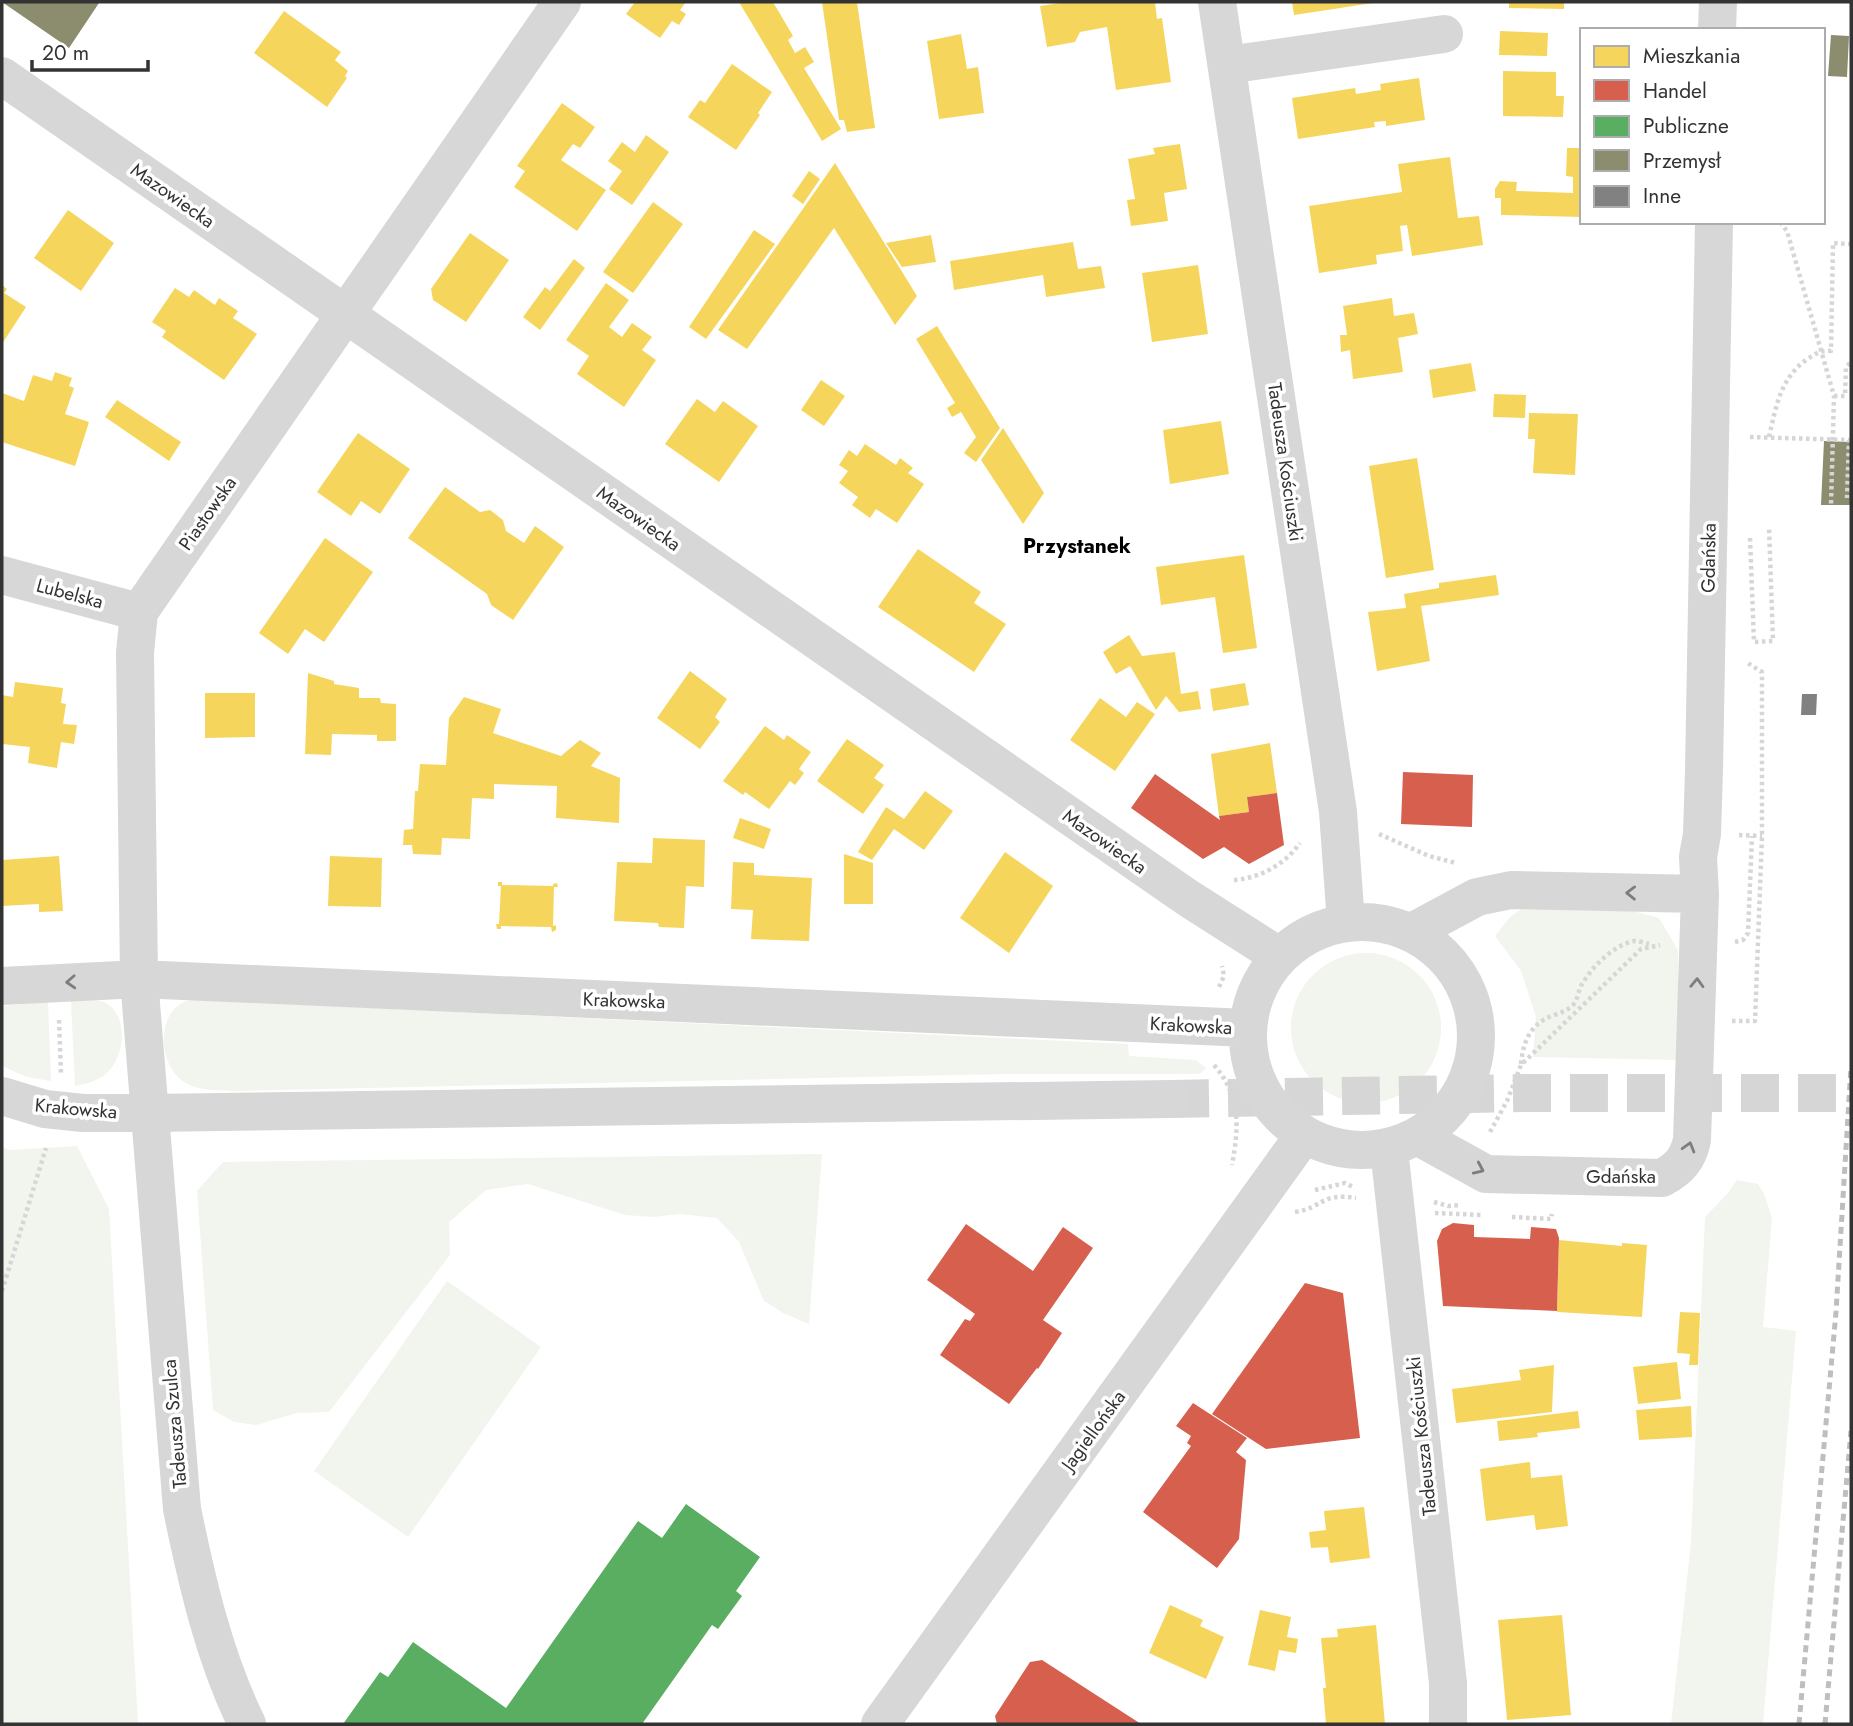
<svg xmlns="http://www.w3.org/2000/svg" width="1853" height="1726" viewBox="0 0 1853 1726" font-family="Jost,sans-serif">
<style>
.green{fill:#f1f5ed}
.homes{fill:#f6d55c}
.shops{fill:#d6604d}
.public{fill:#5aae61}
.industry{fill:#8c8c6e}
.building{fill:#818181}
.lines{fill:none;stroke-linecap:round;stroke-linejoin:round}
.minor-tunnel{stroke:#d6d6d6;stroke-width:38;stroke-dasharray:38 19;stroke-linecap:butt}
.path{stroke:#d6d6d6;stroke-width:4.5;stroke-dasharray:3.5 3.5;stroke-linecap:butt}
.minor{stroke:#d7d7d7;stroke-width:38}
.rail{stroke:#bebebe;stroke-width:5;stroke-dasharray:7 5;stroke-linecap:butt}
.oneway{stroke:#7d7d7d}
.labels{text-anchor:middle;stroke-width:7;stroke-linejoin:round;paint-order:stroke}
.street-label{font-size:19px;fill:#333;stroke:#fff}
.neighbourhood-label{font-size:21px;font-weight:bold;fill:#000;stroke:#fff}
</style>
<rect width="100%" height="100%" fill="#fff"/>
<!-- green -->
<path class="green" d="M1524,907H1618L1659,918L1678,950V1060L1533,1057L1536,1017L1521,971L1495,936L1510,917Z
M1291 1028a75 75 0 1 1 150 0a75 75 0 1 1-150 0Z
M203,1000L1128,1044L1129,1056L1196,1060L1206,1068L1200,1074H1003L232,1091C215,1090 194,1091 180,1079C159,1061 157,1017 182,1003C188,999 196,1000 203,1000Z
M71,1001C81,1001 95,998 104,1002C130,1015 125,1057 106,1074C97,1081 86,1084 75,1086Z
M48,1002L51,1081L27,1077L2,1066V1006Z
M77,1146L109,1209L138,1724H2V1147L10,1150Z
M822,1154L809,1324L783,1313L764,1301L739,1242L717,1218L680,1214L653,1217L625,1215L528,1184L486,1190L449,1222L450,1255L329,1412L297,1413L256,1425L234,1422L213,1410L197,1191L223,1162Z
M1737,1180L1758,1184L1764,1194L1772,1218L1763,1327L1796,1331L1763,1724H1671L1691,1543L1705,1217L1728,1193Z
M447,1281L541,1347L408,1537L314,1471Z"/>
<!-- homes -->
<path class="homes" d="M635,2H686L680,10L686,14L679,25L672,21L660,38L626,14Z
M739,2H773L793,36L788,40L795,53L805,47L814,62L804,68L841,129L822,141Z
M822,2H857L875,128L847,132L844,120H839Z
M1066,2H1155L1157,19L1162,18L1171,82L1116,90L1107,27L1080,32L1075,42L1047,47L1040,6Z
M1292,2H1373V3L1294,15Z
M1509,2H1564V9L1509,8Z
M284,11L341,52L335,60L348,71L345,76L347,78L327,107L254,53Z
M1500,31L1548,33L1547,56L1499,55Z
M961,34L967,69L978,67L984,113L939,119L927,41Z
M732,64L772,92L758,113L760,115L736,150L688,117L700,100L705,103Z
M1503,71L1556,72V96H1564L1563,117L1503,116Z
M1419,78L1425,120L1386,126V121L1374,122L1375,127L1298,139L1292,98L1355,88L1356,94L1381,90L1380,84Z
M562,103L595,127L580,148L573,144L561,160L606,190L577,231L514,187L525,171L517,166Z
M646,135L669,152L632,205L609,189L622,171L608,161L622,142L635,152Z
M1180,144L1187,189L1164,193L1168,221L1131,226L1127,200L1135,199L1128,159L1155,154L1153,148Z
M1567,148H1582V217L1501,215V198H1495V189L1500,181L1517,182L1516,191L1573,193V177L1566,176Z
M1450,157L1458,218L1479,216L1483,245L1412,256L1407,225L1400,226L1403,251L1376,255L1377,264L1319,273L1309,206L1402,192L1398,164Z
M835,163L917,296L895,325L834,228L747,349L718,330Z
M809,171L820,179L803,204L792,196Z
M653,202L683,224L633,293L603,272Z
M68,210L114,243L81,291L34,258Z
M754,230L775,244L706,339L689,327Z
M470,233L509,260L466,322L433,300L431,289Z
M931,235L936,262L902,267L886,243Z
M1073,242L1078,269L1101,266L1105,288L1046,297L1043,275L954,290L950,261Z
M574,259L585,268L540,330L523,317L545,287L550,291Z
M1198,265L1208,334L1152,342L1142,273Z
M606,283L629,300L609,327L622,337L632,323L652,337L642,350L656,360L624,407L577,374L589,356L566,340Z
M2,285L7,289L4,293L26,307L2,344Z
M175,288L189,297L194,290L215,305L219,298L238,311L233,318L257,334L224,380L162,337L166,331L152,322Z
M1392,298L1394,316L1414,313L1418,334L1398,338L1403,372L1353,379L1350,350L1341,352L1340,335H1347L1343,306Z
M937,326L1000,428L976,462L964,453L976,437L961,412L952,417L947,408L955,403L916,339Z
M1471,363L1476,391L1433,398L1429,370Z
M55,372L72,378L69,386L74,388L65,414L89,422L75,466L2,442V393L24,401L33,375L52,381Z
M821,380L845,396L824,426L801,410Z
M1494,394L1526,395L1525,418L1493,417Z
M697,399L715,412L723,401L758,426L719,482L665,444Z
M117,400L181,442L169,461L105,417Z
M1529,413L1578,414L1575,475L1533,473L1535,439H1528Z
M1221,421L1229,474L1170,484L1163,430Z
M1003,428L1044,493L1023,524L981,460Z
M358,433L410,469L380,514L361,501L351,516L317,492Z
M865,444L896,465L900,458L913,468L908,473L924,484L897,523L876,509L870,518L852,505L858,497L839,483L848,471L839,465L849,450L857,456Z
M1417,458L1434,570L1386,578L1369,466Z
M445,487L480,512L490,510L503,520L506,531L524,543L535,526L564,547L513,620L491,605L487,594L408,538Z
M325,538L373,572L324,642L305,629L288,654L259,633Z
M918,549L981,592L974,603L1006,624L974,672L878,607Z
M1244,555L1257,648L1223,653L1215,597L1161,605L1156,567Z
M1496,575L1499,595L1421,606L1430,661L1377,671L1368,612L1406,608L1404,594L1439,588V583Z
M1129,635L1142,656L1175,652L1181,694L1198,691L1201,709L1179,712L1166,696L1156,710L1130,666L1116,674L1103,652Z
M690,671L727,699L715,717L720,722L700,749L657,718Z
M308,673L334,681V684L359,688V698H380L381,703L396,704V741H377V735L332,734L331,755L305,754Z
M15,682L63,688L61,703L66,704L63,724L77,725L74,744L61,742L57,768L28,763L30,747L2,744V695L13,697Z
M1245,683L1249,705L1213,711L1210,689Z
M205,693H255V737L205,738Z
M464,697L501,709L493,733L561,756L580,740L601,753L591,766L620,778L619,823L556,818L557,786L494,784V799L472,798L470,839L442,838L441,855L413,854L412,845H403L404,830L413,829L415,791H418L420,764L446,765L449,718Z
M1100,698L1126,717L1137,702L1155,714L1115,771L1070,740Z
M765,726L784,740L787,735L811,752L799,769L804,773L795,785L790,781L769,809L745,792L743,795L723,781Z
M847,739L884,765L874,778L884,785L863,814L817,781Z
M1270,743L1277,793L1247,797L1249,812L1219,816L1211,754Z
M925,791L953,811L924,850L894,829L872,860L858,852L886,807L904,819Z
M740,818L771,829L764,849L733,838Z
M653,838L705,840L704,887L686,886L684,928L659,927L658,923L614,921L617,862L652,863Z
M1005,852L1053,886L1009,953L960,918Z
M844,854L873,863V904H844Z
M59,856L63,911L39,912V904L2,906V860Z
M330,856L382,858L381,907L328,906Z
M733,862L754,863V875L812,878L809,941L751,939L753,910L731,909Z
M498,882H502V885L553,886V884L557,883L558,887H554L553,926L556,925V930L552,932L551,927L501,926V929H497L496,924H499L501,886H498Z
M1559,1240L1622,1246V1243L1647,1245L1642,1317L1557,1312Z
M1680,1312L1700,1313L1698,1365H1689L1690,1354L1677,1353Z
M1677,1362L1681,1399L1638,1404L1633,1367Z
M1554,1365L1552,1412L1456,1423L1452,1389L1521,1380L1519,1370Z
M1691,1406L1692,1437L1639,1440L1636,1410Z
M1578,1411L1580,1428L1537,1433L1538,1437L1499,1441L1497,1421Z
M1530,1462L1531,1478L1562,1475L1568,1526L1536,1530L1534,1515L1486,1521L1480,1469Z
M1364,1507L1370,1558L1330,1563L1328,1547L1311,1548L1309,1532L1326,1530L1324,1511Z
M1170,1605L1203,1620L1200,1626L1224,1637L1206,1679L1149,1653Z
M1260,1610L1291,1617L1287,1637L1298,1639L1296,1653L1279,1650L1275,1671L1248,1665Z
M1562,1615L1571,1715L1507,1720L1498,1620Z
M1376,1625L1385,1724H1326L1323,1688H1326L1321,1638L1338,1637L1337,1629Z"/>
<!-- shops -->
<path class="shops" d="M1403,772L1473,775L1472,827L1401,824Z
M1155,774L1220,820L1219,816L1249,812L1247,797L1277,793L1284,845L1249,864L1224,847L1203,859L1131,808Z
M1453,1223L1474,1225V1237L1530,1239L1531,1227L1556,1229L1559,1238L1557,1311L1443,1306L1437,1241L1442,1229Z
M966,1224L1033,1271L1063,1227L1093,1248L1043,1320L1062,1333L1038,1369L1037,1368L1009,1404L940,1355L965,1319L970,1321L975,1314L927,1280Z
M1305,1283L1343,1293L1360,1438L1266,1449L1212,1414Z
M1193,1403L1247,1438L1236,1452L1246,1460L1239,1539L1217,1568L1143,1512L1191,1446L1187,1443L1191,1436L1176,1426Z
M1042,1660L1141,1724H997L995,1716L1030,1662Z"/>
<!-- public -->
<path class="public" d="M686,1504L760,1557L736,1591L742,1596L718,1629L712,1625L642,1724H343L380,1672L388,1677L413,1642L506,1708L638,1521L662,1538Z"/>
<!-- industry -->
<path class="industry" d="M2,2H98L99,3L69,48Z
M1831,35L1849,36L1847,77L1828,76Z
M1824,441L1851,442V505H1821Z"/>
<!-- building -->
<path class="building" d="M1802,694H1817L1816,715H1801Z"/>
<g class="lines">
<!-- minor-tunnel -->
<path class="minor-tunnel" d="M1171,1099L1522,1093H1851"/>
<!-- path -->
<path class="path" d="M1780,222L1787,231L1834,396L1831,505
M1834,396H1845L1846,367L1851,362
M1750,437L1849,440L1847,498
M1769,437C1776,407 1780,379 1806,360C1815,354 1820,350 1831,351L1833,243L1851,244
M1750,538L1754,642L1773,641L1769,527
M1379,834L1429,856L1456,863
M1739,835L1762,836
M1234,880C1261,878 1285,864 1300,843
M1735,942L1743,940L1748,933L1752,836
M1219,987L1224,976L1222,966
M59,1020L61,1074
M1732,1021H1755L1762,836V672L1746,662
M1521,1064C1523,1041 1531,1023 1554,1015C1562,1012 1567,1011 1573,1005C1578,999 1578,992 1581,986C1591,968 1613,945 1634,941C1639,941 1645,943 1649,944
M1214,1065C1241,1096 1239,1127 1232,1165
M1490,1132L1507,1101L1521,1065L1641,949L1660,945
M1315,1190L1345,1183L1353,1187
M1434,1202L1448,1206L1460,1205
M1295,1212C1323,1208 1321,1192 1356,1198
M1435,1213L1482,1215
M1512,1217L1551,1219L1552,1214
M2,1291L46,1148"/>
<!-- minor -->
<path class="minor" d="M1217,2L1338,812L1346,923
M1717,30L1718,2
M1227,65L1444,34
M2,76L1188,898L1279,956
M2,575L139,612
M1248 1036a114 114 0 1 1 228 0a114 114 0 1 1-228 0Z
M1412,932L1477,897L1511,890L1700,894
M2,986L139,979L1247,1028
M2,1096L45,1109L83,1113H151L1171,1099
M1419,1137L1486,1174L1662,1178C1679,1169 1688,1159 1692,1140L1700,894L1698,857L1702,834L1704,770L1714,222
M1389,1149L1448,1683V1724
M247,1724C214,1657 197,1582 182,1509L139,979L135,653L139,612L562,2
M880,1724L1304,1135"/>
<!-- rail -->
<path class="rail" d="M1799,1724L1836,1312L1851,1067
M1825,1724L1851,1431"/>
</g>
<!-- one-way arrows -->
<defs><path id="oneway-chevron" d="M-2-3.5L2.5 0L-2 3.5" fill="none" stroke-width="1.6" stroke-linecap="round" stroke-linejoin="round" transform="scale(1.75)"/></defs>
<g class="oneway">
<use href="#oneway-chevron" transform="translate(1631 893) rotate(-179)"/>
<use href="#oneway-chevron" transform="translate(71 982) rotate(177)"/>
<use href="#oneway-chevron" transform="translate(1697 983) rotate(-88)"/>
<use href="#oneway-chevron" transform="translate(1689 1147) rotate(-74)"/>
<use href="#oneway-chevron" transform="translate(1479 1169) rotate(24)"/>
</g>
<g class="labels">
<!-- street labels -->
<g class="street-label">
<text transform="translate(173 195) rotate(35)" y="7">Mazowiecka</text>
<text transform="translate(1286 462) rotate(82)" y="7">Tadeusza Kościuszki</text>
<text transform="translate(207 513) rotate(-55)" y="7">Piastowska</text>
<text transform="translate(639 518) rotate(35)" y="7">Mazowiecka</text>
<text transform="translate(1708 558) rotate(-89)" y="7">Gdańska</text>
<text transform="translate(70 593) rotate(15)" y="7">Lubelska</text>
<text transform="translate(1105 841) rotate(35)" y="7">Mazowiecka</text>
<text transform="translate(624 1000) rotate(2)" y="7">Krakowska</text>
<text transform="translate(1191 1025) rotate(3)" y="7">Krakowska</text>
<text transform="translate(76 1108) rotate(5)" y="7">Krakowska</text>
<text x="1621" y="1183">Gdańska</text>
<text transform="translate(174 1424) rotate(-95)" y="7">Tadeusza Szulca</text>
<text transform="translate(1093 1430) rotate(-54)" y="7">Jagiellońska</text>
<text transform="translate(1421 1436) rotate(-96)" y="7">Tadeusza Kościuszki</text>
</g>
<!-- neighbourhood labels -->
<g class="neighbourhood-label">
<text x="1077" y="553">Przystanek</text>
</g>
</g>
<!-- border -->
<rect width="1853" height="1726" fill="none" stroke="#333333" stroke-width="7"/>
<!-- legend -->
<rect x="1580" y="28" width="245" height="196" fill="#ffffff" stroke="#adadad" stroke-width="2"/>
<rect x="1594" y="46" width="35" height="21" fill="#f6d55c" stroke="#adadad" stroke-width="2"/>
<text x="1643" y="63" font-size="21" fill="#333333">Mieszkania</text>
<rect x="1594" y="80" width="35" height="21" fill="#d6604d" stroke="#adadad" stroke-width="2"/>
<text x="1643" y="98" font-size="21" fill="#333333">Handel</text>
<rect x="1594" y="116" width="35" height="21" fill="#5aae61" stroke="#adadad" stroke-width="2"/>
<text x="1643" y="133" font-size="21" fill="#333333">Publiczne</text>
<rect x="1594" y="150" width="35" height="21" fill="#8c8c6e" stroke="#adadad" stroke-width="2"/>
<text x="1643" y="168" font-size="21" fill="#333333">Przemysł</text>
<rect x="1594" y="186" width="35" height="21" fill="#818181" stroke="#adadad" stroke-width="2"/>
<text x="1643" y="203" font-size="21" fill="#333333">Inne</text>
<!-- scale -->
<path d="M32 60v10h116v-10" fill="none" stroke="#333333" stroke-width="3.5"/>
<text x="42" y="60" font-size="21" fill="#333333" stroke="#ffffff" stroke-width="5" paint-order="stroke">20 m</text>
</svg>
